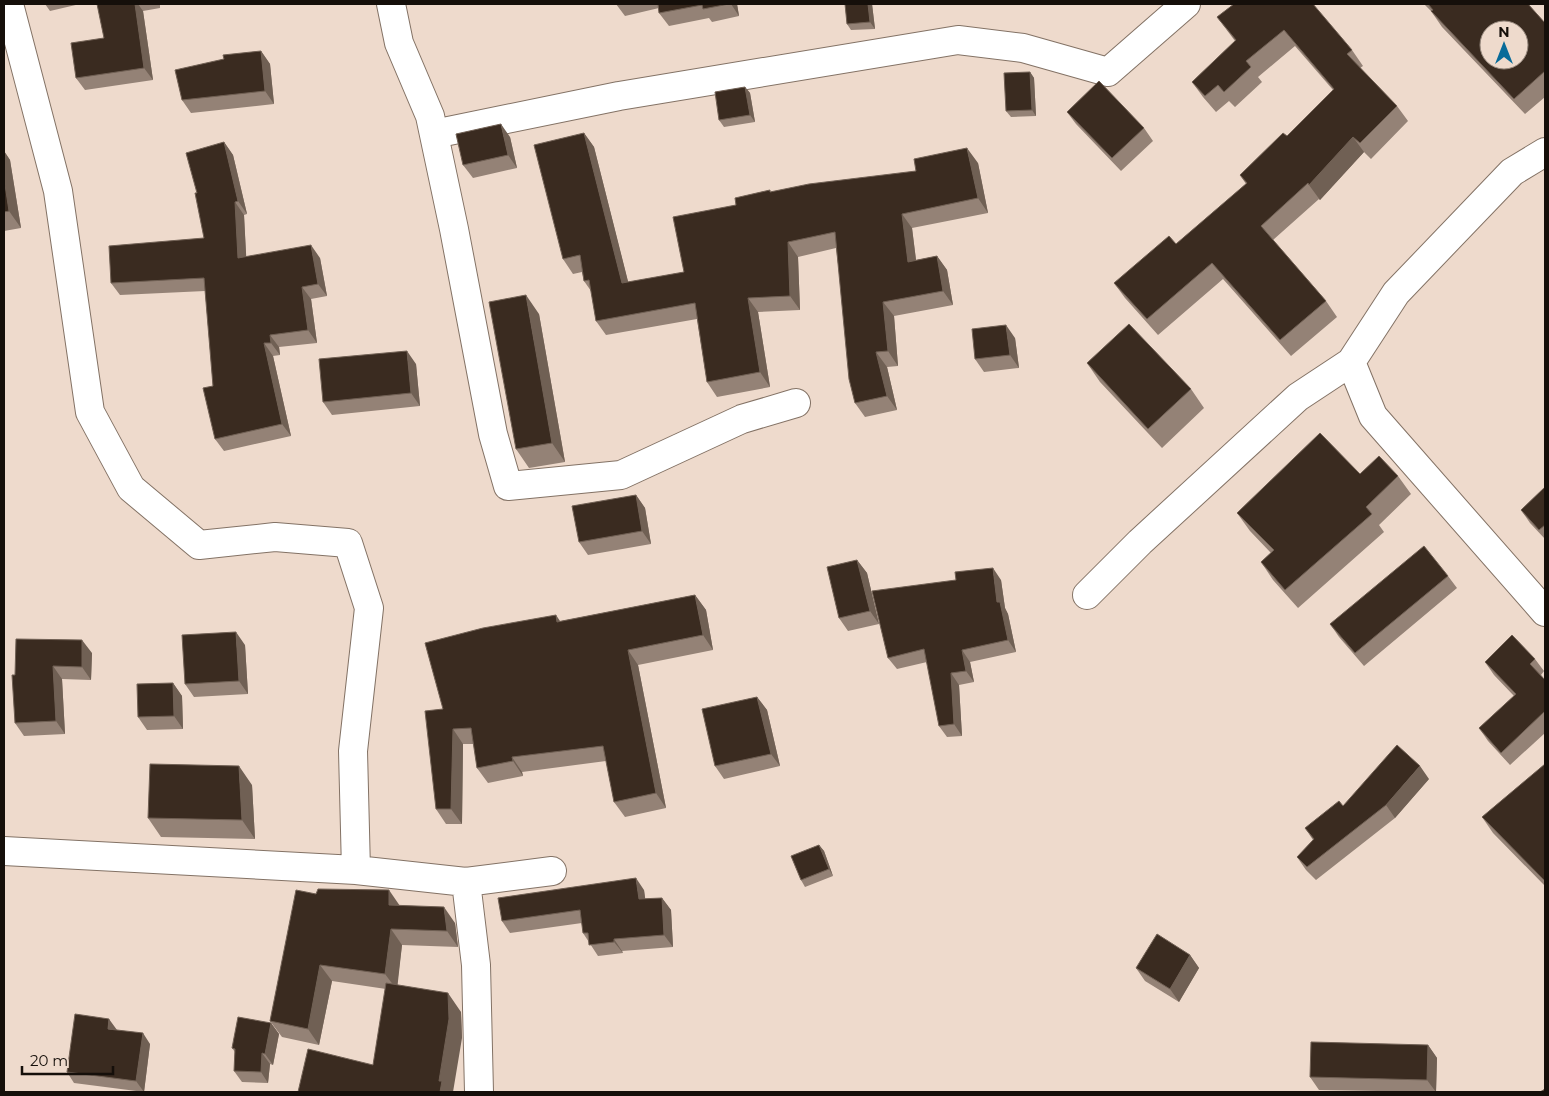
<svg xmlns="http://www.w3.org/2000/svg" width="1549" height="1096" viewBox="0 0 1549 1096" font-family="Montserrat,sans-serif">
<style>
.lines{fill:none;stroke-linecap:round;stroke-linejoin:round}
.street-casing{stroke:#837265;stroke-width:30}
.street{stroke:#fff;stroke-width:28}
.wall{fill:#948276}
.shaded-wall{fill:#706054}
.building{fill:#3a2b20;stroke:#706054;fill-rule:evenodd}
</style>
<rect width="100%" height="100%" fill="#eedacc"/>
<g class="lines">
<defs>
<path id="street" d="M9,4L58,191L90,412L131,488L199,545L275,537L348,543L369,608L353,751L356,870L466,882L476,965L479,1092
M391,4L399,43L430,116L454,229L493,434L508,486L621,475L742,419L796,403
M434,134L619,96L958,40L1023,48L1108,72L1186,4
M1351,362L1373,416L1545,612
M1087,595L1140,542L1298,397L1351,362L1396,293L1512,172L1545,152
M4,851L356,870
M466,882L552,871"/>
</defs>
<!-- street casing -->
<use href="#street" class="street-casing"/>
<!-- street -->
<use href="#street" class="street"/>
</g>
<!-- wall -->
<path class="wall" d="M45,4H80L50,11Z
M97,4H160V8L143,11L153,80L85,90L76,78L104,38Z
M616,4H737L739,16L712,22L709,18L669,26L659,13V8L625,16Z
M845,4H872L875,29L851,30L847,24Z
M1234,4L1352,50L1363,66L1360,68L1397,106L1408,121L1371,159L1364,152L1320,200L1319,199L1273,240L1326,301L1337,317L1291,356L1223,279L1158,335L1125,298L1114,283L1176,244L1246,184L1240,175L1287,136L1333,90L1295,46L1258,77L1262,82L1235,107L1229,101L1216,112L1203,97L1192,82L1235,41L1217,17Z
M1424,4H1528L1545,23V97L1525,114L1442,27L1431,11Z
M261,51L270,64L274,104L191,113L182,100Z
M1030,72L1034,78L1036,116L1011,117L1006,111Z
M745,87L750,93L755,122L724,127L719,120Z
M1067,112L1144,128L1153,141L1121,171L1076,124Z
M584,133L594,147L628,282L684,272L736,205L771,192L978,163L988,213L912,228L916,260L937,256L947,270L953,305L894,316L898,366L887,367L897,410L865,417L855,403L836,248L798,257L800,310L758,312L770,387L717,397L707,382L697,319L606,335L596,321L591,291L584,281L582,272L573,274L563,259Z
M510,137L517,168L473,178L463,165Z
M224,142L233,155L247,214L244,215L246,256L320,258L327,296L311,299L317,343L279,347L280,355L273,356L291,436L224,451L215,439L213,386L205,291L120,295L111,283L204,238L197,193Z
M4,151L10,160L21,228L4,231Z
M539,314L565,462L529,468L516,449Z
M1015,338L1019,368L984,372L975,359Z
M1087,363L1191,389L1204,408L1162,448L1100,382Z
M416,364L420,406L332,415L323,402Z
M1360,474L1398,476L1411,494L1379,525L1384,532L1298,608L1273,580L1261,562L1271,553L1250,531L1237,513Z
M1545,487V539L1530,523L1521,510Z
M636,495L645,508L651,544L588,555L579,542Z
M857,560L867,573L879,624L848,631L839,618Z
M1448,576L1457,588L1364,666L1339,637L1330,624Z
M1001,580L1005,608L1008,614L1016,652L970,662L974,682L959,685L962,736L947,737L939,726L927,662L897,669L888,658Z
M695,595L706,610L713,650L638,665L666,808L625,817L614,802L606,761L522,772L523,776L488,783L477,768L474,744H463L462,824H446L436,809L443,709L561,621Z
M245,645L248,694L194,697L185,684Z
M92,653L91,680L62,679L65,734L24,736L15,723V675Z
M1535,659L1544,671L1541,675L1545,680V733L1510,765L1488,741L1479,728L1514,696L1494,675L1485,662Z
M173,683L182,696L183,729L147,730L138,717Z
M757,697L767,710L780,766L724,779L715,766Z
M1545,764V886L1493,833L1482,817Z
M1429,779L1395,818L1316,880L1306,870L1297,857L1313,840L1305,828L1343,806Z
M252,785L255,839L161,837L148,818Z
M819,845L824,851L833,876L805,887L801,880Z
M644,890L645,899L662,898L671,910L673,947L622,951L623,953L598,956L583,933L582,923L510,933L502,921Z
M316,894L400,906L455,923L458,947L402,945L397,985L461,1012L462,1038L373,1065L386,989L332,981L319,1045L282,1037L270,1021Z
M1190,955L1199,968L1179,1002L1145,981L1136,968Z
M271,1023L279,1034L273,1065L270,1064L268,1083L242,1082L234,1071L235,1052L232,1048Z
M117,1030L150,1044L144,1092L74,1083L67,1072Z
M1428,1045L1437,1058L1436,1092L1319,1090L1310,1077Z"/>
<!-- shaded-wall -->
<path class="shaded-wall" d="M135,4H138L143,11L153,80L144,68Z
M731,4H737L739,16Z
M868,4H872L875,29L870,22Z
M261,51L270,64L274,104L265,91Z
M1030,72L1034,78L1036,116L1032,110Z
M745,87L750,93L755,122L750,115Z
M501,124L510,137L517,168L508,155Z
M584,133L594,147L632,297L622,283Z
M1353,137L1364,152L1320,200L1309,185Z
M224,142L233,155L247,214L238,201Z
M967,148L978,163L988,213L978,198Z
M4,151L10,160L21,228L9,211L4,178Z
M235,202L244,215L247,271L238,258Z
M902,214L912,228L918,276L908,262Z
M788,242L798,257L800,310L790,296Z
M311,245L320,258L327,296L318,284Z
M937,256L947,270L953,305L943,291Z
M302,287L311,299L317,343L308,330Z
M526,295L539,314L565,462L552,443Z
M748,298L758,312L770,387L760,372Z
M883,302L894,316L898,366L888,351Z
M1006,325L1015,338L1019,368L1010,355Z
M270,335L279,347L280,355L271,343Z
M264,343L273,356L291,436L282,424Z
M407,351L416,364L420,406L411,393Z
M876,352L887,367L897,410L887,396Z
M636,495L645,508L651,544L642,531Z
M857,560L867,573L879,624L870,611Z
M993,568L1001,580L1005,608L1008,614L1016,652L1008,640L997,602Z
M695,595L706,610L713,650L703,635Z
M556,615L566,630L557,622Z
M236,632L245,645L248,694L239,681Z
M82,640L92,653L91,680L82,667Z
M628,650L638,665L666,808L656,793Z
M962,650L970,662L974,682L966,671Z
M53,666L62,679L65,734L56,721Z
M951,673L959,685L962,736L954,724Z
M173,683L182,696L183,729L174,716Z
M757,697L767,710L780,766L771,754Z
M453,729L463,744L462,824L451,809Z
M512,757L522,772L523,776L513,761Z
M239,766L252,785L255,839L242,820Z
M1420,766L1429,779L1395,818L1386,805Z
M819,845L824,851L833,876L829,869Z
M636,878L644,890L647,911L639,899Z
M389,890L400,906L389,905Z
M662,898L671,910L673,947L664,935Z
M444,907L455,923L458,947L447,931Z
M391,929L402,945L397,990L385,974Z
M614,939L622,951L623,953L614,942Z
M1190,955L1199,968L1179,1002L1170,989Z
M320,965L332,981L319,1045L308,1029Z
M448,993L461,1012L462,1038L453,1092H440L439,1081Z
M109,1019L117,1030L108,1029Z
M271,1023L279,1034L273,1065L265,1054Z
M143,1033L150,1044L144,1092L136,1081Z
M1428,1045L1437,1058L1436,1092L1427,1080Z
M262,1053L270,1064L268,1083L261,1072Z"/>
<!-- building -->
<path class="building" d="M97,4H135L144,68L76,78L71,43L104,38Z
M658,4H729L703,9L702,5L659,13Z
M845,4H868L870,22L847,24Z
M1234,4H1313L1352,50L1347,54L1397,106L1360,143L1353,137L1309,185L1308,183L1261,226L1326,301L1280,340L1212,263L1147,319L1114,283L1169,236L1176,244L1247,183L1240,175L1283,133L1287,136L1334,89L1284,30L1246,61L1251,67L1224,92L1218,85L1205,96L1192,82L1236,40L1217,17Z
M1428,4H1528L1545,23V71L1514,99L1431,11L1433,10ZM1489,30H1519V60H1489Z
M261,51L265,91L182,100L175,70L224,59L223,55Z
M1030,72L1032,110L1006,111L1004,73Z
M1099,81L1144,128L1112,158L1067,112Z
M745,87L750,115L719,120L715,92Z
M501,124L508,155L463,165L456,134Z
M584,133L622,283L684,272L673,217L736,205L735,198L770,190V192L809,184L916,171L914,159L967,148L978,198L902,214L908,262L937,256L943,291L883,302L888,351L876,352L887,396L855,403L849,379L835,232L788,242L790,296L748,298L760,372L707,382L695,303L596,321L589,280L584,281L580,255L563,259L534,145Z
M224,142L238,201L235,202L238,258L311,245L318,284L302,287L308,330L270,335L271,343H264L282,424L215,439L203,388L213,386L204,278L111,283L109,246L204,238L195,193H197L186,153Z
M4,178L9,211L4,212Z
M526,295L552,443L516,449L489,302Z
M1129,324L1191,389L1148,429L1087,363Z
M1006,325L1010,355L975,359L972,329Z
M407,351L411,393L323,402L319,359Z
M1320,433L1360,474L1379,456L1398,476L1366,507L1372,514L1285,590L1261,562L1274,550L1237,513Z
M1545,487V525L1539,530L1521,510Z
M636,495L642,531L579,542L572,506Z
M1424,546L1448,576L1355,653L1330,624Z
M857,560L870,611L839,618L827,567Z
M993,568L997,602H1000L1008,640L962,650L966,671L951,673L954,724L939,726L924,649L888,658L872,591L956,580L955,572Z
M695,595L703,635L628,650L656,793L614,802L603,746L512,757L513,761L477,768L471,728L453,729L451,809H436L425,711L443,709L425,643L483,628L556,615L557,622Z
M236,632L239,681L185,684L182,635Z
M1512,635L1535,659L1530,664L1545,680V711L1501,753L1479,728L1516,694L1485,662Z
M16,639L82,640V667L53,666L56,721L15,723L12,675H15Z
M173,683L174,716L138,717L137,684Z
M757,697L771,754L715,766L702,709Z
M1397,745L1420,766L1386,805L1307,867L1297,857L1314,839L1305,828L1339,801L1343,806Z
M150,764L239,766L242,820L148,818Z
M1545,764V881L1482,817Z
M819,845L829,869L801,880L791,856Z
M636,878L639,899L662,898L664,935L614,939V942L589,945L588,933H583L580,910L502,921L498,898Z
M318,889L389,890V905L444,907L447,931L391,929L385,974L320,965L308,1029L270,1021L296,890L316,894Z
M1157,934L1190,955L1170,989L1136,968Z
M386,983L448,993L449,1019L439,1081H442L440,1092H298L308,1049L373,1065Z
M75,1014L109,1019L108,1029L143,1033L136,1081L67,1072Z
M238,1017L271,1023L265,1054L262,1053L261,1072L234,1071L235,1049L232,1048Z
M1311,1042L1428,1045L1427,1080L1310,1077Z
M1545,1089V1092H1540Z"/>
<!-- border -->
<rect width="1549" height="1096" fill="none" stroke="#150f0a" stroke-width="10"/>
<!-- north arrow -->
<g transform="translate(1504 45)"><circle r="24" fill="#eedacc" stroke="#97897e"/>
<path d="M0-4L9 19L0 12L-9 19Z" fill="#086b99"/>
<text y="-8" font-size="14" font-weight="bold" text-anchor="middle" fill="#150f0a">N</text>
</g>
<!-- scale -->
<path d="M22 1066v8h91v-8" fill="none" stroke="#150f0a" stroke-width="2.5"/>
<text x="30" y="1066" font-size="15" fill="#150f0a" stroke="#eedacc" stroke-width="4" paint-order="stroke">20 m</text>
</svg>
